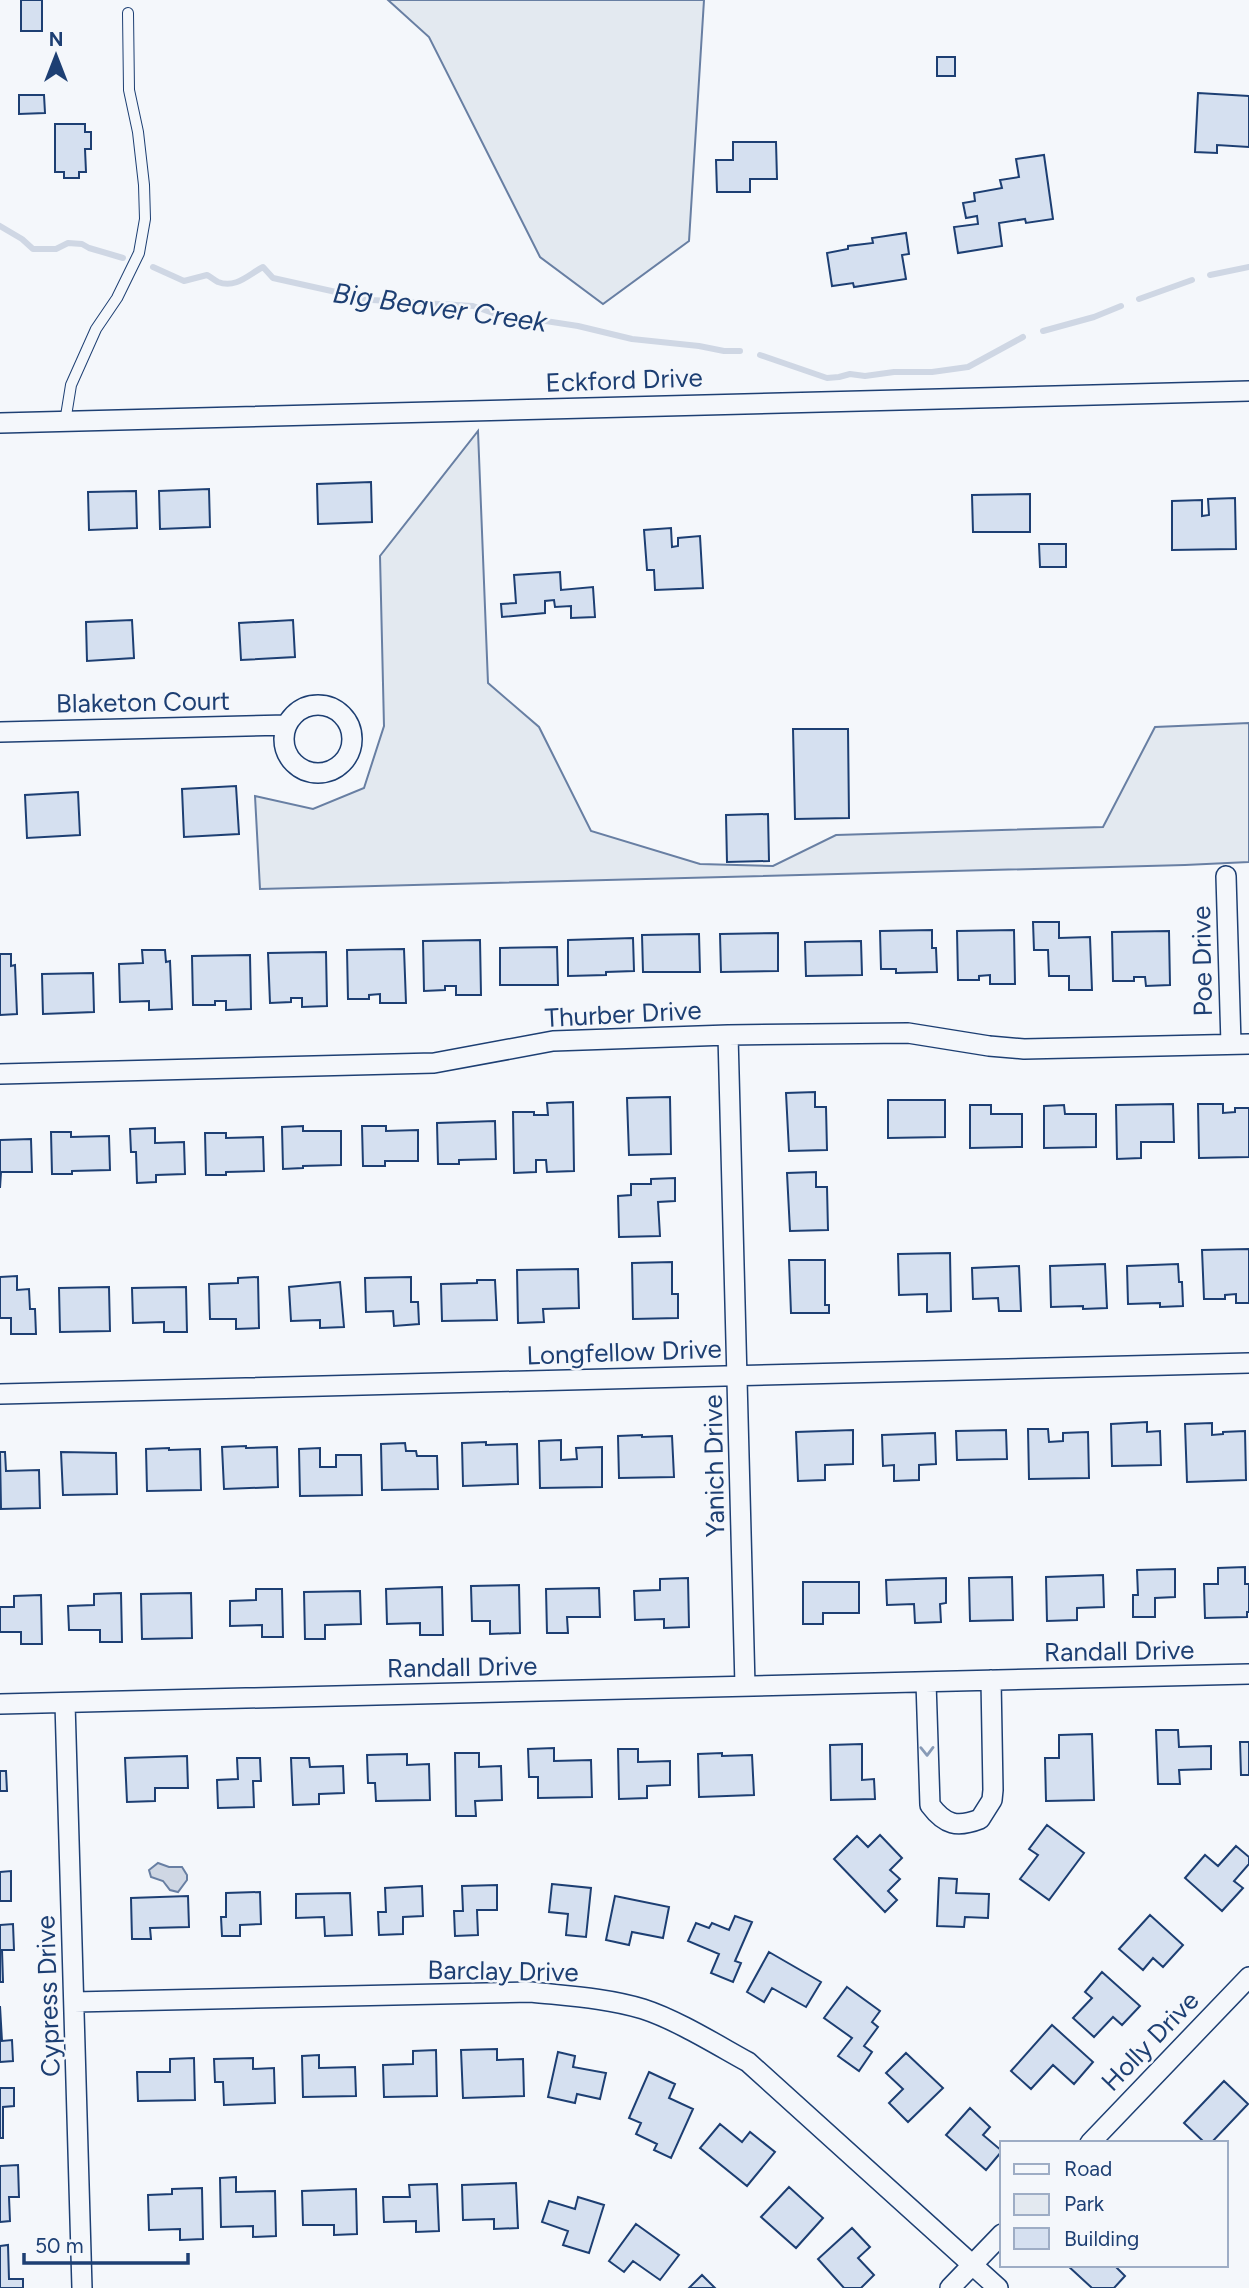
<svg xmlns="http://www.w3.org/2000/svg" width="1249" height="2288" viewBox="0 0 1249 2288" font-family="Figtree,sans-serif">
<style>
.green{fill:#e3e9f0;stroke:#687fa3;stroke-width:2}
.water{fill:#cfd7e4;stroke:#687fa3;stroke-width:2}
.lines{fill:none;stroke-linecap:round;stroke-linejoin:round}
.stream{stroke:#cfd7e4;stroke-width:6}
.building{fill:#d5e0f0;stroke:#1d3f73;stroke-width:2}
.service-casing{stroke:#1d3f73;stroke-width:12}
.minor-casing{stroke:#1d3f73;stroke-width:22}
.service{stroke:#f4f7fb;stroke-width:10}
.minor{stroke:#f4f7fb;stroke-width:19}
.oneway{stroke:#889bb7}
.labels{text-anchor:middle;stroke-width:5;stroke-linejoin:round;paint-order:stroke}
.street-label{font-size:26px;fill:#1d3f73;stroke:#f4f7fb}
.water-label{font-size:28px;font-style:italic;fill:#1d3f73;stroke:#f4f7fb}
</style>
<rect width="100%" height="100%" fill="#f4f7fb"/>
<!-- green -->
<path class="green" d="M388,0H704L689,241L603,304L540,257L429,37Z
M478,431L488,683L539,727L591,831L700,864L773,866L836,835L1103,827L1155,727L1249,723V862L1185,865L260,889L255,796L313,809L364,788L384,726L380,556Z"/>
<!-- water -->
<path class="water" d="M158,1863L169,1867H182L187,1875V1880L178,1892L170,1890L163,1881L151,1877L149,1870Z"/>
<g class="lines">
<!-- stream -->
<path class="stream" d="M0,226L22,239L33,249H56L68,243L82,244L89,248L123,258
M153,267L184,281L207,275C211,277 214,280 218,282C236,289 249,274 263,267L273,278L372,300L473,306L493,313L578,326L632,339L699,346L724,351H740
M1210,275L1249,267
M1139,299L1192,280
M1043,331L1094,317L1121,306
M760,355L827,378L839,377L850,374L865,376L894,372H932L968,367L1023,337"/>
</g>
<!-- building -->
<path class="building" d="M21,0H42V31H21Z
M937,57H955V76H937Z
M1198,93L1249,96V147L1217,145V153L1195,152Z
M19,95H44L45,113L19,114Z
M55,124H85V132H91V149H85L86,172H79V178H64V172H55Z
M733,142H776L777,179H750V192H717L716,160H733Z
M1044,155L1053,219L1026,223L1025,219L999,223L1002,246L958,253L954,227L978,224L977,216L966,218L963,203L975,201L974,193L1002,188L1000,180L1019,177L1016,159Z
M906,233L909,254L902,255L906,279L854,287L853,283L832,286L827,253L848,249V246L873,243L872,238Z
M371,482L372,522L318,524L317,484Z
M209,489L210,527L160,529L159,491Z
M136,491L137,528L89,530L88,492Z
M1030,494V532H973L972,495Z
M1235,498L1236,549L1172,550V501L1202,500V516L1209,515L1208,499Z
M671,528L672,547L678,546V538L700,536L703,588L655,590L654,570H647L644,530Z
M1039,544H1066V567H1040Z
M560,572L561,590L593,587L595,617L571,618V606L555,607L554,600L545,601V613L502,617L501,604L516,603L514,575Z
M132,620L134,658L87,661L86,622Z
M293,620L295,657L241,660L239,623Z
M793,729H848L849,818L795,819Z
M236,786L239,834L184,837L182,789Z
M78,792L80,835L27,838L25,795Z
M768,814L769,861L727,862L726,815Z
M1033,922H1059V938L1090,937L1092,990H1069V976H1049L1048,950H1034Z
M932,930V948H936L937,972L896,973V969H881L880,931Z
M1014,930L1015,984H990V975L979,976V980H958L957,931Z
M1169,931L1170,985L1146,986L1145,977H1134V981H1113L1112,932Z
M778,933V971L721,972L720,934Z
M699,934L700,972H643L642,935Z
M633,938L634,971L606,972V975L568,976V940Z
M480,940L481,995H456V986H445V990L424,991L423,941Z
M861,941L862,975L806,976L805,942Z
M557,947L558,985H500V948Z
M404,949L406,1003H380V994L369,995V999H348L347,950Z
M142,950H165L166,962L170,961L172,1009L149,1010V1001L120,1002L119,964L143,963Z
M326,952L327,1006L302,1007V998H291V1002L270,1003L268,953Z
M0,954H11V966L15,965L17,1014L0,1015Z
M250,955L251,1009L226,1010V1001H215V1005H193L192,956Z
M93,973L94,1012L43,1014L42,974Z
M815,1092V1107H826L827,1150L789,1151L786,1093Z
M670,1097L671,1154L629,1155L627,1098Z
M888,1100H945V1137L888,1138Z
M573,1102L574,1171L547,1172L546,1160H536V1172L514,1173L513,1112H534V1115H548L547,1103Z
M1173,1104L1174,1142H1141V1158L1117,1159L1116,1105Z
M1198,1104H1223V1113L1235,1112V1108H1249V1157L1199,1158Z
M970,1105H991V1114H1022V1147L970,1148Z
M1064,1105L1065,1114H1096V1147L1044,1148V1106Z
M495,1121L496,1159L459,1160V1164H438L437,1123Z
M303,1126V1131H341V1165L303,1166V1168L283,1169L282,1127Z
M362,1126H386V1131L418,1130V1161H385V1166H363Z
M155,1128V1143L184,1142L185,1174L156,1175V1182L137,1183L136,1152H131L130,1129Z
M51,1132H71V1137L109,1136L110,1170L72,1171V1174H52Z
M205,1133H226V1138L263,1137L264,1171L226,1172V1175H206Z
M31,1139L32,1172H1L0,1188V1140Z
M816,1172V1187H827L828,1230L790,1231L787,1173Z
M675,1178V1201L658,1202L660,1236L619,1237L618,1196L631,1195V1184H651V1179Z
M1249,1249V1303H1236V1294L1225,1295V1299H1204L1202,1250Z
M950,1253L951,1311L927,1312V1294L899,1295L898,1254Z
M789,1260H825V1305H829V1313H791Z
M672,1262V1294H678V1318L633,1319L632,1263Z
M1105,1264L1107,1308L1083,1309V1306L1051,1307L1050,1266Z
M1178,1264L1179,1282H1182L1183,1306L1160,1307V1303L1128,1304L1127,1266Z
M1019,1266L1021,1311H999L998,1298L973,1299L972,1268Z
M578,1269L579,1308L543,1309L544,1322L518,1323L517,1270Z
M17,1276V1290L29,1289L30,1309H35L36,1334H11V1318H0V1277Z
M258,1277L259,1328L236,1329V1319H210L209,1284L238,1283V1278Z
M411,1277V1302H418L419,1324L394,1326L393,1311L366,1312L365,1278Z
M477,1280H495L497,1320L442,1321L441,1284L477,1283Z
M340,1282L344,1327L320,1328V1320L291,1321L289,1287Z
M109,1287L110,1331L60,1332L59,1288Z
M186,1287L187,1332H164V1322L133,1323L132,1288Z
M1147,1422V1432L1160,1431L1161,1465L1112,1466L1111,1424Z
M1212,1423V1435L1223,1434V1432L1245,1431L1246,1480L1187,1482L1185,1424Z
M1028,1429H1048L1049,1442L1063,1441V1433L1088,1432L1089,1478L1029,1479Z
M853,1430V1464L825,1465V1480L798,1481L796,1432Z
M1006,1430L1007,1459L957,1460L956,1431Z
M935,1433L936,1464L919,1465V1480L894,1481V1465L883,1466L882,1435Z
M642,1435V1437L672,1436L674,1477L619,1478L618,1436Z
M561,1440V1460L577,1459L576,1448L602,1447V1487L540,1488L539,1441Z
M486,1442V1445L517,1444L518,1484L463,1486L462,1443Z
M405,1443L406,1451H416L417,1456H437L438,1489L382,1490L381,1444Z
M246,1446V1448L277,1447L278,1487L224,1489L222,1447Z
M169,1448V1450L200,1449L201,1490L147,1491L146,1449Z
M320,1448V1467H336V1455H361L362,1495L300,1496L299,1449Z
M0,1452H5L6,1471L39,1470L40,1508L1,1509Z
M61,1452L116,1453L117,1494L63,1495Z
M1245,1567V1584H1249V1612H1247V1617L1205,1618L1204,1584H1218V1568Z
M1175,1569V1597L1155,1598V1617H1133V1595H1138L1137,1570Z
M1103,1575L1104,1607L1077,1608V1620L1047,1621L1046,1577Z
M1012,1577L1013,1620L970,1621L969,1578Z
M688,1578L689,1627L664,1628V1619L635,1620L634,1591L660,1590V1579Z
M946,1578V1603L940,1604L941,1622L915,1623L914,1604L887,1605L886,1580Z
M803,1582H859V1613H823V1624H803Z
M519,1585L520,1633L490,1634V1621H472L471,1586Z
M442,1587L443,1635H420V1623L387,1624L386,1589Z
M599,1588L600,1617H567L568,1633H547L546,1589Z
M256,1589H282L283,1637H262V1625L230,1626V1601L256,1600Z
M360,1591L361,1624L325,1625V1639H305L304,1592Z
M121,1593L122,1642H100V1630H69L68,1606L94,1605V1594Z
M191,1593L192,1638L142,1639L141,1594Z
M41,1595L42,1644H21V1632H0V1607H14V1596Z
M1156,1730H1178L1179,1747L1211,1746V1769L1179,1770L1180,1784H1158Z
M1092,1734L1094,1800L1046,1801L1045,1758H1059V1735Z
M1240,1742H1249V1775H1241Z
M862,1744V1780L874,1779L875,1799L831,1800L830,1745Z
M554,1748V1761L591,1760L592,1797L538,1798V1777H529L528,1749Z
M618,1749H638V1762L670,1761V1785L647,1786V1798L619,1799Z
M455,1753H479V1767L501,1766L502,1800L475,1801L476,1816H456Z
M722,1753V1756L752,1755L754,1795L699,1797L698,1754Z
M407,1754V1765L429,1764L430,1800L376,1801L375,1783H368L367,1755Z
M187,1756L188,1788H155V1801L127,1802L125,1758Z
M237,1758H260L261,1781H253L254,1807L218,1808L217,1780L238,1779Z
M291,1758H309L310,1767L343,1766L344,1793L319,1794V1804L293,1805Z
M0,1771H6L7,1791H0Z
M1047,1825L1084,1853L1049,1900L1020,1879L1038,1855L1029,1849Z
M880,1835L902,1858L890,1870L900,1879L888,1891L897,1900L885,1912L834,1859L857,1836L868,1847Z
M1236,1846L1249,1857V1864L1234,1881L1243,1888L1222,1911L1185,1878L1205,1855L1218,1866Z
M11,1871V1901H0V1872Z
M939,1878L957,1879L956,1893L989,1894L988,1918L965,1917L964,1927L937,1926Z
M552,1884L591,1888L586,1937L566,1935L568,1914L549,1912Z
M497,1885V1910H477L478,1935L455,1936L454,1911H463L462,1886Z
M422,1886L423,1916L403,1917V1934L379,1935L378,1912H386L385,1888Z
M260,1892L261,1924L240,1925V1936H222L221,1917H226V1893Z
M350,1893L352,1935L325,1936L324,1917L296,1918V1894Z
M188,1896L189,1927L150,1928L151,1939H132L131,1898Z
M615,1896L669,1907L663,1938L632,1932L629,1945L606,1940Z
M1150,1915L1183,1945L1163,1967L1153,1958L1143,1970L1119,1949Z
M735,1916L752,1922L735,1961L741,1963L733,1982L711,1973L719,1954L688,1941L696,1923L709,1928L712,1923L729,1930Z
M13,1924L14,1950H2L3,1982H0V1925Z
M769,1952L821,1982L806,2007L772,1988L764,2002L747,1992Z
M1102,1972L1140,2006L1122,2025L1113,2017L1094,2037L1073,2018L1092,1998L1085,1992Z
M847,1987L880,2011L872,2022L878,2027L864,2046L872,2052L859,2071L838,2056L852,2038L824,2018Z
M0,2006L2,2041L12,2040L13,2061L0,2062Z
M1052,2025L1093,2062L1074,2084L1053,2065L1031,2089L1011,2071Z
M497,2049V2060L523,2059L524,2096L463,2098L461,2050Z
M436,2050L437,2096L384,2097L383,2065L413,2064V2051Z
M558,2052L575,2056L573,2067L606,2073L600,2099L577,2094L575,2103L548,2097Z
M906,2053L943,2088L908,2122L889,2103L903,2089L886,2073Z
M319,2055V2068L355,2067L356,2096L303,2097L302,2056Z
M194,2058L195,2100L138,2101L137,2072H170V2059Z
M253,2058V2069L274,2068L275,2103L224,2105L223,2082H215L214,2059Z
M649,2072L675,2084L669,2098L693,2109L671,2158L654,2150L657,2144L636,2134L641,2123L629,2118Z
M1224,2081L1248,2104L1211,2143H1205L1184,2123Z
M0,2088H14V2106L3,2107V2138H0Z
M970,2108L990,2127L983,2135L1002,2151L986,2170L946,2135Z
M720,2124L742,2142L750,2132L775,2152L747,2186L700,2148Z
M18,2165L19,2197H9L10,2221L0,2222V2166Z
M236,2177V2192L275,2191L276,2236L253,2237V2226L221,2227L220,2178Z
M516,2183L518,2228L494,2229V2219L463,2220L462,2185Z
M437,2184L439,2231L416,2232V2221L384,2222L383,2197H410L409,2185Z
M789,2187L823,2218L796,2248L761,2217Z
M202,2188L203,2239L180,2240V2229L149,2230L148,2195L172,2194V2189Z
M356,2189L357,2234L334,2235V2225H303L302,2191Z
M578,2197L604,2205L589,2253L563,2245L568,2231L542,2222L549,2201L575,2209Z
M636,2224L679,2255L660,2280L633,2261L624,2272L609,2261Z
M852,2228L870,2247L858,2258L874,2275L861,2288H844L818,2259Z
M8,2245L9,2279H23V2288H0V2246Z
M1067,2265H1114L1125,2276L1114,2288H1092Z
M702,2275L715,2288H689Z"/>
<g class="lines">
<defs>
<path id="service" d="M65,422L71,385L96,329L117,298L139,253L145,219L144,185L138,132L129,90L128,13"/>
<path id="minor" d="M0,423L1249,391
M284 739a34 34 0 1 1 68 0a34 34 0 1 1-68 0Z
M0,732L287,725
M1226,876L1231,1044
M728,1035L745,1686
M0,1074L434,1063L553,1041L728,1035L908,1033L989,1046L1024,1049L1249,1044
M0,1394L1249,1363
M926,1682L930,1805C945,1825 957,1828 980,1819L992,1800L993,1790L991,1680
M65,1703L82,2288
M0,1704L1249,1674
M74,2002L531,1992C568,1996 607,1998 643,2009C677,2020 717,2045 748,2062L998,2288
M1090,2143L1249,1977
M950,2288L1002,2234"/>
</defs>
<!-- service casing -->
<use href="#service" class="service-casing"/>
<!-- minor casing -->
<use href="#minor" class="minor-casing"/>
<!-- service -->
<use href="#service" class="service"/>
<!-- minor -->
<use href="#minor" class="minor"/>
</g>
<!-- one-way arrows -->
<defs><path id="oneway-chevron" d="M-2-3.5L2.5 0L-2 3.5" fill="none" stroke-width="1.6" stroke-linecap="round" stroke-linejoin="round" transform="scale(1.75)"/></defs>
<use class="oneway" href="#oneway-chevron" transform="translate(927 1751) rotate(89)"/>
<g class="labels">
<!-- street labels -->
<g class="street-label">
<text transform="translate(624 380) rotate(-2)" y="9">Eckford Drive</text>
<text transform="translate(143 702) rotate(-1)" y="9">Blaketon Court</text>
<text transform="translate(1202 961) rotate(-91)" y="9">Poe Drive</text>
<text transform="translate(623 1014) rotate(-3)" y="9">Thurber Drive</text>
<text transform="translate(624 1352) rotate(-2)" y="9">Longfellow Drive</text>
<text transform="translate(714 1466) rotate(-91)" y="9">Yanich Drive</text>
<text transform="translate(1119 1651) rotate(-1)" y="9">Randall Drive</text>
<text transform="translate(462 1667) rotate(-1)" y="9">Randall Drive</text>
<text transform="translate(503 1971) rotate(1)" y="9">Barclay Drive</text>
<text transform="translate(48 1996) rotate(-92)" y="9">Cypress Drive</text>
<text transform="translate(1150 2041) rotate(-46)" y="9">Holly Drive</text>
</g>
<!-- water labels -->
<g class="water-label">
<text transform="translate(440 307) rotate(8)" y="10">Big Beaver Creek</text>
</g>
</g>
<!-- legend -->
<rect x="1000" y="2141" width="228" height="126" fill="#f4f7fb" stroke="#9eadc5" stroke-width="2"/>
<rect x="1014" y="2164" width="35" height="10" fill="#f4f7fb" stroke="#9eadc5" stroke-width="2"/>
<text x="1064" y="2176" font-size="21" fill="#1d3f73">Road</text>
<rect x="1014" y="2194" width="35" height="21" fill="#e3e9f0" stroke="#9eadc5" stroke-width="2"/>
<text x="1064" y="2211" font-size="21" fill="#1d3f73">Park</text>
<rect x="1014" y="2228" width="35" height="21" fill="#d5e0f0" stroke="#9eadc5" stroke-width="2"/>
<text x="1064" y="2246" font-size="21" fill="#1d3f73">Building</text>
<!-- north arrow -->
<g transform="translate(56 56)" stroke="#f4f7fb" stroke-width="5" paint-order="stroke">
<path d="M0-5L12 26L0 18L-12 26Z" fill="#1d3f73"/>
<text y="-10" font-size="19" font-weight="bold" text-anchor="middle" fill="#1d3f73">N</text>
</g>
<!-- scale -->
<path d="M24 2253v10h164v-10" fill="none" stroke="#1d3f73" stroke-width="3.5"/>
<text x="35" y="2253" font-size="21" fill="#1d3f73" stroke="#f4f7fb" stroke-width="5" paint-order="stroke">50 m</text>
</svg>
